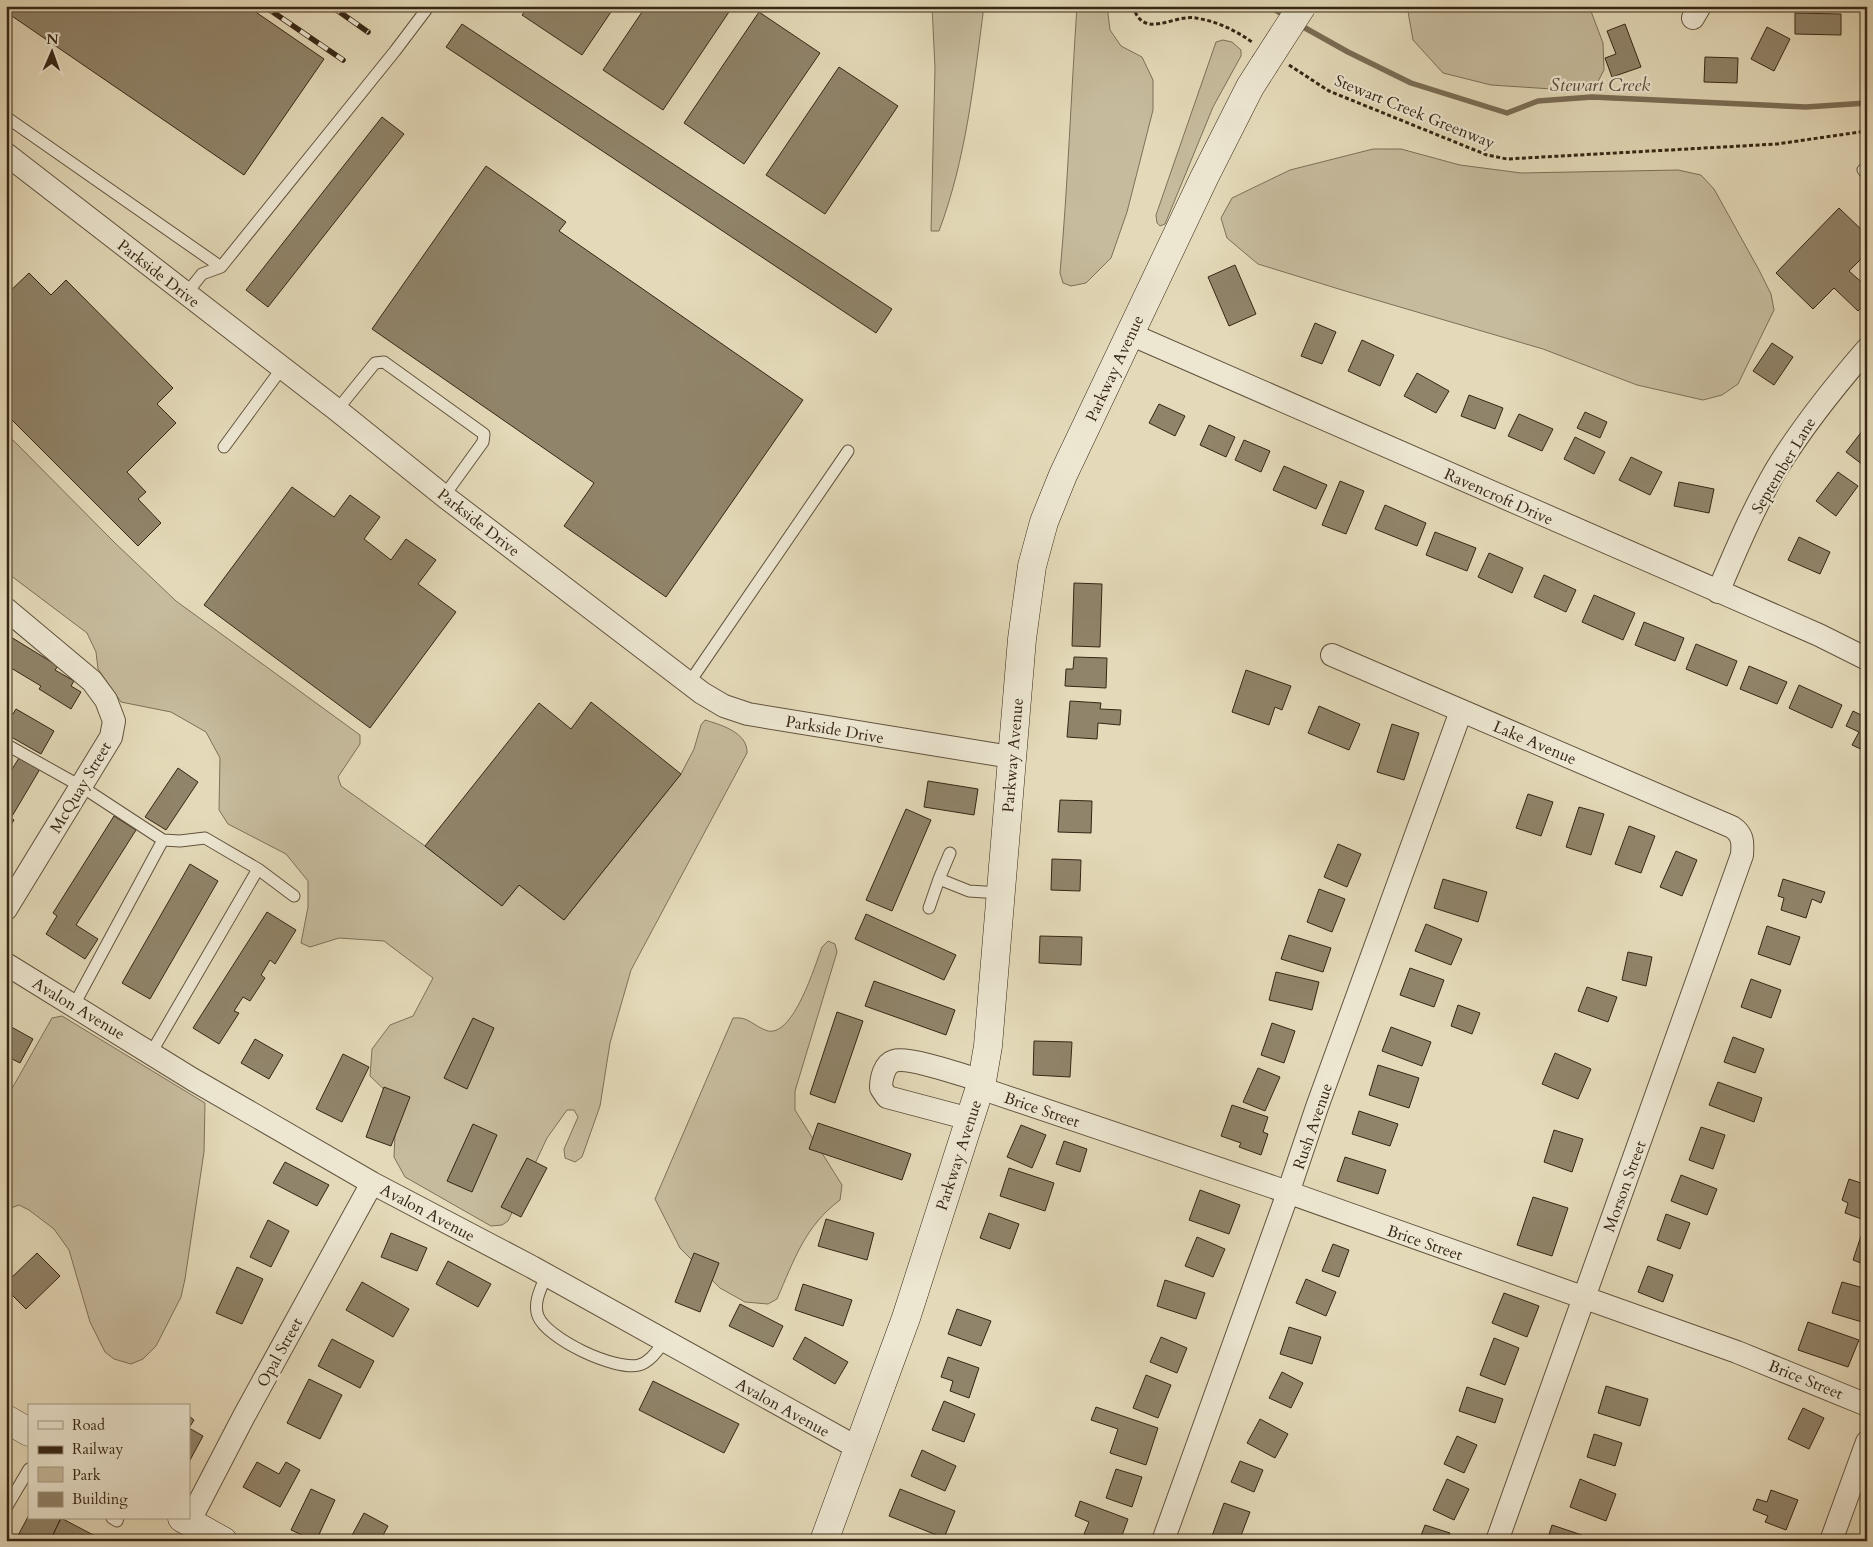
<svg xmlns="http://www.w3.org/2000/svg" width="1873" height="1547" viewBox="0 0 1873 1547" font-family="Cardo,serif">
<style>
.green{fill:#c6bb9d;stroke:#7e7059}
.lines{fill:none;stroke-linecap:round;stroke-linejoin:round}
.stream{stroke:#7b6d56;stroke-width:5.5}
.building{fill:#90846a;stroke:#362615}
.lane-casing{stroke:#62533e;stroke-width:13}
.street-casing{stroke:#62533e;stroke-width:24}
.secondary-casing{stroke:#362615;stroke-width:29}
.path{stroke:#362615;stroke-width:3;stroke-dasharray:4 2.5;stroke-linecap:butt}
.lane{stroke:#ede7d2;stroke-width:11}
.street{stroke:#ede7d2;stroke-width:22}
.secondary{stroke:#ede7d2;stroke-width:28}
.rail-casing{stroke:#362615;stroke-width:5.5}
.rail{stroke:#ede7d2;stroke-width:4;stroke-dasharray:11;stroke-linecap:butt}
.secondary-bridge-casing{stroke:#362615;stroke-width:29;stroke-linecap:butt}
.secondary-bridge{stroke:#ede7d2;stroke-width:28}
.labels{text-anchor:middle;stroke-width:4.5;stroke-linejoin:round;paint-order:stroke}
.street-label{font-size:16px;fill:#362615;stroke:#ede7d2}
.water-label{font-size:18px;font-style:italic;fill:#584a35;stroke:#ede7d2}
</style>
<rect width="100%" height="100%" fill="#e4dab9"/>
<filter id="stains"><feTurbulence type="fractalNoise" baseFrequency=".004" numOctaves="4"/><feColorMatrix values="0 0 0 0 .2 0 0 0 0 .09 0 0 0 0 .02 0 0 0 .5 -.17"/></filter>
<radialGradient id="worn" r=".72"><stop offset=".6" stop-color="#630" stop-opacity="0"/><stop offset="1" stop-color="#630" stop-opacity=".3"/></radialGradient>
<!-- green -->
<path class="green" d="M932,6H984C974,82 966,159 939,231H931L935,68Z
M1077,6H1107L1110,30L1121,46L1142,57L1153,80V110L1127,212L1111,258L1086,283L1071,286L1063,283L1060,273C1068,184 1071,95 1077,6Z
M1407,6H1589L1603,43L1604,70L1596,85L1567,90L1491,85L1443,73L1413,40Z
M1223,40L1232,42L1241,50V56L1213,107L1165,224L1160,226L1157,223L1156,215L1216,42Z
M1373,149H1401L1460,165L1521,173L1678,170L1701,175L1714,189L1759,270L1771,294L1774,310L1738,384L1722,395L1703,400L1637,385L1543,349L1342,290L1258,264L1227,238L1221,218L1232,198L1290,170Z
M6,433L115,543L176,601L360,735V744L338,777L341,786L425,846L502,906L519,885L564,920L681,774L694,749L701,725L705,720C722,725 748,733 747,753L631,970L610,1043L600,1106L582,1157L575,1162L565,1158L564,1149L578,1117L574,1110H567L547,1138L508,1221L502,1225L491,1226L405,1177L394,1157L396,1111L394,1099L370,1076L372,1049L390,1025L413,1016L433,978L384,941L339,938L310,947L301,943L308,907V881L286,854L228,824L219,810L220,758L206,732L171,712L121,702L98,669L96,652L87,633L6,572Z
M828,941L835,944L837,952L795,1091V1110L842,1185L840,1200C805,1226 794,1260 777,1299L768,1304L745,1302L720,1288L680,1248L655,1199L733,1018C749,1016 754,1027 768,1031C794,1036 815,965 822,947Z
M62,1016L205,1103L204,1152L185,1279L181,1297L156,1346L143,1359L131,1364L114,1359L105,1352L90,1322L69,1250L54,1229L29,1210L19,1205L11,1208L6,1216V1099L52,1018Z"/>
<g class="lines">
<!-- stream -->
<path class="stream" d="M1268,6L1286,16
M1298,24L1348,52L1411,83L1507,113L1538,101L1592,97L1806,107L1867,103"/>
</g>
<!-- building -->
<path class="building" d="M6,6H247L324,59L244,175L6,12Z
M529,6H615L582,55L522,15Z
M646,6H733L663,110L603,70Z
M759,12L820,53L744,164L684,123Z
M1795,13L1841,14V35L1795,34Z
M462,24L892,309L876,333L446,47Z
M1625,24L1641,67L1612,77L1605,58L1616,54L1607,31Z
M1767,27L1790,39L1774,71L1751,59Z
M1705,57L1738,58L1737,83L1704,82Z
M839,67L898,106L825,214L766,175Z
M382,117L404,134L268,307L246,290Z
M486,166L566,222L559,231L803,400L666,597L564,526L594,483L372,329Z
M1839,208L1867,235V253L1849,271L1867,287V302L1858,311L1834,288L1813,309L1776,273Z
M1235,265L1256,314L1229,326L1208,277Z
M29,273L51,295L66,280L173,388L157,404L176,423L127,472L146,492L138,499L161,523L138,546L6,414V295Z
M1315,323L1336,332L1322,364L1301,356Z
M1362,340L1394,355L1380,386L1348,371Z
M1772,343L1793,357L1774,385L1753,371Z
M1417,373L1449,391L1436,413L1404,396Z
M1469,395L1503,408L1495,429L1461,416Z
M1159,404L1185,416L1175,436L1149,423Z
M1585,412L1607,422L1600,438L1577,428Z
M1519,414L1553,429L1542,451L1508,436Z
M1209,425L1235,437L1226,457L1200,445Z
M1866,426L1867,427V468L1846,452Z
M1575,437L1605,452L1594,474L1564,459Z
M1244,440L1270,451L1261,472L1235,460Z
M1631,457L1662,472L1650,495L1619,480Z
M1284,466L1327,485L1316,509L1273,490Z
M1838,472L1858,486L1836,516L1816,501Z
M1340,481L1364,491L1346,534L1322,525Z
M1679,482L1714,489L1709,513L1674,506Z
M292,487L334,517L350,495L380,517L364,539L391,560L406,539L436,560L418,584L456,612L370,728L204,605Z
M1385,505L1426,523L1417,546L1375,529Z
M1435,532L1476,548L1467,571L1426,555Z
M1799,537L1830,552L1820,574L1788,560Z
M1489,553L1523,568L1512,593L1478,577Z
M1544,575L1576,590L1566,612L1534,597Z
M1074,583L1102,584L1100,647L1072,646Z
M1594,595L1635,613L1623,640L1582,622Z
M1644,622L1684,638L1675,661L1635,645Z
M6,634L58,666L55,670L74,681L71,686L81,692L71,709L39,689L41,686L6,665Z
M1696,644L1737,661L1727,686L1686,669Z
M1074,657L1107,658L1106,688L1065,686L1066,669H1073Z
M1749,666L1787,682L1777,704L1740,689Z
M1246,670L1291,686L1282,710L1275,707L1269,725L1232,712Z
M1799,685L1842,705L1832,728L1789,708Z
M1070,701L1101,703L1100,709L1121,710L1120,725L1098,723L1097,739L1067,737Z
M591,702L681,774L564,920L519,885L502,906L425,846L539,703L571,729Z
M1319,706L1360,724L1349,750L1308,733Z
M16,709L54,731L41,754L6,734V710L13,714Z
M1853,711L1867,718V752L1852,745L1859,732L1846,726Z
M1392,724L1419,733L1404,780L1377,772Z
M19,758L40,769L11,818L14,820L6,833V779Z
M178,768L198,782L166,830L145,817Z
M928,781L978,789L974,815L924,807Z
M1528,794L1553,802L1541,836L1516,828Z
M1060,800L1092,801L1091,833L1058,832Z
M1579,807L1604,814L1591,855L1566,847Z
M906,809L931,820L892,911L866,900Z
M114,816L136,830L76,925L98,939L85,959L46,934L57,916L53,913Z
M1629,826L1655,836L1641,873L1615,864Z
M1338,844L1361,854L1347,887L1324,877Z
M1676,851L1697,860L1682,896L1660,887Z
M1052,859L1081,860L1080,891L1051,890Z
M190,864L218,881L150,999L122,983Z
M1443,879L1487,892L1478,922L1434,908Z
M1783,879L1825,892L1821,903L1812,899L1806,918L1781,910L1784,898L1778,896Z
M1319,889L1345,899L1332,932L1307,922Z
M267,912L296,930L275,964L270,960L261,975L265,978L250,1001L243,997L234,1011L239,1013L219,1044L193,1028Z
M866,914L956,955L944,980L855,939Z
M1426,924L1462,939L1451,965L1415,951Z
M1767,926L1800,937L1790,965L1758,954Z
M1289,935L1331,948L1323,972L1281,959Z
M1040,936L1082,937L1081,965L1039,963Z
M1628,952L1652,957L1646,986L1622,980Z
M1410,968L1444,980L1434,1007L1400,995Z
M1276,972L1319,982L1312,1010L1269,1000Z
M1751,979L1781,990L1771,1018L1741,1007Z
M874,981L955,1010L946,1035L865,1006Z
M1587,987L1617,997L1608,1022L1578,1011Z
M1458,1005L1480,1013L1472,1034L1451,1026Z
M837,1012L863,1021L835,1103L810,1094Z
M473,1018L494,1028L467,1089L444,1078Z
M1272,1023L1295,1031L1284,1063L1261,1055Z
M6,1024L33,1039L20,1063L6,1056Z
M1391,1027L1431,1042L1422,1066L1382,1051Z
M1733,1037L1764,1049L1755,1073L1724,1062Z
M255,1039L283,1055L269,1079L241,1063Z
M1034,1041L1072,1042L1070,1077L1033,1075Z
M1555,1053L1591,1069L1578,1099L1542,1084Z
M343,1054L369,1067L342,1122L316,1109Z
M1378,1065L1419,1078L1409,1108L1369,1095Z
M1258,1068L1280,1077L1265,1111L1243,1102Z
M1718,1082L1762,1098L1754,1122L1709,1105Z
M384,1087L410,1097L391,1146L366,1137Z
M1232,1105L1268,1117L1263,1132L1268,1134L1261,1155L1239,1147L1241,1143L1221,1136Z
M1359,1111L1398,1124L1390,1146L1352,1134Z
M818,1123L911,1154L902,1180L809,1149Z
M473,1124L497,1135L472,1192L447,1181Z
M1021,1125L1046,1135L1032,1168L1007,1157Z
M1701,1127L1725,1135L1713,1169L1689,1160Z
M1554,1130L1583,1139L1572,1172L1544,1162Z
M1064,1141L1087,1149L1080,1172L1056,1164Z
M1345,1157L1386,1170L1378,1194L1337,1181Z
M527,1158L547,1168L521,1217L501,1207Z
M285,1162L329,1185L317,1206L273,1183Z
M1009,1168L1054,1183L1045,1211L1000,1196Z
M1681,1175L1717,1189L1707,1215L1671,1201Z
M1849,1179L1867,1185V1221L1845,1213L1848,1203L1842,1200Z
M1200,1190L1240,1205L1229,1234L1189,1220Z
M1533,1197L1568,1208L1552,1256L1517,1245Z
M989,1213L1019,1224L1010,1249L980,1238Z
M1666,1214L1690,1223L1680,1249L1657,1240Z
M826,1219L874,1233L867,1260L818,1246Z
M268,1220L289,1231L271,1267L250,1257Z
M391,1233L427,1248L417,1271L381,1257Z
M1861,1236L1867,1237V1273L1864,1272L1866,1265L1853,1260Z
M1197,1237L1225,1249L1213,1277L1185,1266Z
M1333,1244L1349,1250L1339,1277L1322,1271Z
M37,1253L60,1276L26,1309L6,1289V1283Z
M694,1253L719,1263L700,1312L675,1302Z
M448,1261L491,1284L478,1307L436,1284Z
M1648,1266L1673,1275L1663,1302L1638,1292Z
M237,1267L263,1279L242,1324L216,1313Z
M1306,1279L1336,1292L1326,1316L1296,1303Z
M1165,1280L1205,1293L1196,1319L1157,1306Z
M362,1282L409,1309L393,1337L346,1310Z
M1842,1282L1867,1289V1307L1862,1322L1832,1313Z
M803,1284L852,1300L843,1326L795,1310Z
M1504,1293L1539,1306L1527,1337L1492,1323Z
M740,1304L783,1326L773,1347L729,1326Z
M957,1309L991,1321L981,1346L948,1334Z
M1808,1322L1859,1340L1848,1367L1798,1350Z
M1289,1327L1321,1337L1312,1364L1280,1354Z
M805,1337L848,1362L835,1384L793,1359Z
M1161,1337L1187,1348L1177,1373L1150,1362Z
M1494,1338L1519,1348L1505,1385L1480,1375Z
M332,1339L374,1361L360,1388L318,1366Z
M948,1357L979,1368L969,1398L950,1391L953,1381L941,1377Z
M1282,1372L1303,1383L1291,1408L1269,1398Z
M1146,1375L1171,1385L1158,1418L1133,1408Z
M309,1379L342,1395L320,1439L287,1423Z
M653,1381L739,1424L724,1453L639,1410Z
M1606,1386L1648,1399L1640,1426L1598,1413Z
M1467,1387L1503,1399L1495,1423L1459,1411Z
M944,1401L975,1414L964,1442L932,1430Z
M1096,1407L1158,1428L1146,1465L1110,1453L1118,1429L1091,1420Z
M1803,1408L1824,1418L1809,1449L1788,1439Z
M189,1416L194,1420L189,1428L203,1436L189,1462Z
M1260,1419L1288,1434L1275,1458L1247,1443Z
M1594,1434L1622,1443L1615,1466L1587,1457Z
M1457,1436L1477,1445L1464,1473L1444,1464Z
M922,1450L956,1466L945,1491L911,1476Z
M1240,1461L1263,1470L1254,1492L1231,1482Z
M257,1462L279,1474L286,1462L300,1470L280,1507L243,1487Z
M1116,1469L1142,1477L1132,1507L1106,1498Z
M1447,1479L1469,1489L1454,1520L1433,1510Z
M1580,1479L1616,1494L1606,1521L1570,1507Z
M311,1489L335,1500L316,1541L291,1530Z
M900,1489L955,1511L944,1538L889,1516Z
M1771,1490L1798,1500L1786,1530L1765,1522L1768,1516L1753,1510L1757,1499L1767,1502Z
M1080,1501L1128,1519L1120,1541H1103L1084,1534L1089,1522L1075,1516Z
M1224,1503L1250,1512L1239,1541H1225L1212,1536Z
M364,1513L388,1526L380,1541H349Z
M29,1515V1518H61L50,1541H15Z
M61,1518L99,1538L97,1541H50Z
M1425,1525L1450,1533L1447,1541H1419Z
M1552,1525L1582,1535L1580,1541H1547Z"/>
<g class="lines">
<defs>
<path id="lane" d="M6,117L221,267L395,51L429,6
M1863,170L1867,174
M186,294L202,274L221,267
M337,410L375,363L384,362L484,434L483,442L444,496
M224,447L282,368
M689,683L848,451
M6,747L7,745L82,787L163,840L180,841L205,838L258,869L294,896
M939,879L950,853
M929,908L939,879L969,891L1000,893
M74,1005L163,840
M151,1053L258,869
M546,1276C541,1288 533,1303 538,1316C547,1339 615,1371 639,1365C650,1362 657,1351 664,1342
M6,1508L29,1469
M112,1518L117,1521L118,1518"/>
<path id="street" d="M1693,18L1700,6
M6,154L337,410L444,496L702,693L724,706L748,714L1011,757
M1130,334L1819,635L1867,659
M1718,592C1736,550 1754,507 1777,468C1803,426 1834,387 1867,349
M6,609L92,681L106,700L114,721L111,737L6,909
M1332,655L1732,827C1743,834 1743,842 1742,855L1497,1541
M6,964L192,1079L372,1183L532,1267L858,1448
M980,1088L1273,1187L1737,1352L1867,1405
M970,1119L887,1097L881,1088C881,1079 884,1064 894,1061C908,1056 965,1076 982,1081
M189,1522L244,1416L372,1183
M1163,1541L1288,1193L1317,1107L1461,711
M1831,1541L1867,1442"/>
<path id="secondary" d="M6,1419L29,1432
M182,1518L223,1541
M824,1541L906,1318L982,1081L988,1046L1022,639L1032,566L1044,522L1063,475L1204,178L1250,87L1264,65"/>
</defs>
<!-- lane casing -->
<use href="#lane" class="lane-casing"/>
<!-- street casing -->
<use href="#street" class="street-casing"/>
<!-- secondary casing -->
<use href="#secondary" class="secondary-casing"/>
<!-- path -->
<path class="path" d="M1133,6C1143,41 1173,14 1196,18C1216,21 1235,30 1252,42
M1289,65L1329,91L1487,155L1507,159L1777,144L1867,131"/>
<!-- lane -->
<use href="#lane" class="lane"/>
<!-- street -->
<use href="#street" class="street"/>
<!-- secondary -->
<use href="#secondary" class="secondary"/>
<defs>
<path id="rail" d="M264,6L343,60
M331,6L368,32"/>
</defs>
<!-- rail casing -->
<use href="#rail" class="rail-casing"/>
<!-- rail -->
<use href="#rail" class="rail"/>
<defs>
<path id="secondary-bridge" d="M1264,65L1302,6"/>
</defs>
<!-- secondary-bridge casing -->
<use href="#secondary-bridge" class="secondary-bridge-casing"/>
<!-- secondary-bridge -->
<use href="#secondary-bridge" class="secondary-bridge"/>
</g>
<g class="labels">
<!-- street labels -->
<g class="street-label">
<text transform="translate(1415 111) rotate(22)" y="6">Stewart Creek Greenway</text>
<text transform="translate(159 273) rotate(38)" y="6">Parkside Drive</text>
<text transform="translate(1114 368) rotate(-65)" y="6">Parkway Avenue</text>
<text transform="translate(1783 465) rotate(-59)" y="6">September Lane</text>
<text transform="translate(1499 496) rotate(24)" y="6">Ravencroft Drive</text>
<text transform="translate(479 522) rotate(38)" y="6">Parkside Drive</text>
<text transform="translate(835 729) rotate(10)" y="6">Parkside Drive</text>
<text transform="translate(1535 742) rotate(23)" y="6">Lake Avenue</text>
<text transform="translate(1012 755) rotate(-85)" y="6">Parkway Avenue</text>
<text transform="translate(80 787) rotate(-59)" y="6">McQuay Street</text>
<text transform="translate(79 1008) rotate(31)" y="6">Avalon Avenue</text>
<text transform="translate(1042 1109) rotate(19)" y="6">Brice Street</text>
<text transform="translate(1312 1126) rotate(-71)" y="6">Rush Avenue</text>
<text transform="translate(958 1155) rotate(-72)" y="6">Parkway Avenue</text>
<text transform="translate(1624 1186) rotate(-70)" y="6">Morson Street</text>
<text transform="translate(428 1212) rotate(28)" y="6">Avalon Avenue</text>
<text transform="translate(1425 1242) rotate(19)" y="6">Brice Street</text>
<text transform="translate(279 1352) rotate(-61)" y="6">Opal Street</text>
<text transform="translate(1806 1379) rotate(22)" y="6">Brice Street</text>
<text transform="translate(783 1407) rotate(29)" y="6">Avalon Avenue</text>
</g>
<!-- water labels -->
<g class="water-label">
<text x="1600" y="91">Stewart Creek</text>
</g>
</g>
<!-- margin -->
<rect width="1873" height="1547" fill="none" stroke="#e4dab9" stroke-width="25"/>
<rect x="8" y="8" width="1858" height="1532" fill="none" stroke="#362615" stroke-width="2.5"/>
<rect x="12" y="12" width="1848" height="1522" fill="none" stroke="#362615"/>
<!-- legend -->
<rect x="28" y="1404" width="162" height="115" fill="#ede7d2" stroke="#a49a86"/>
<rect x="38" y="1421" width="25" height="8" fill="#ede7d2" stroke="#a49a86"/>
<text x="72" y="1430" font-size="15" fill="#362615">Road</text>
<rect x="38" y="1446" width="25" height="8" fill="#362615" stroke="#a49a86"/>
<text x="72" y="1454" font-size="15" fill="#362615">Railway</text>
<rect x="38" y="1467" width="25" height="15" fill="#c6bb9d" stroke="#a49a86"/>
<text x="72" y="1480" font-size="15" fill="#362615">Park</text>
<rect x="38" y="1492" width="25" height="15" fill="#90846a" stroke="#a49a86"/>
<text x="72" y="1504" font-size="15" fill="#362615">Building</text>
<!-- north arrow -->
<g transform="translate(52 52) rotate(2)" stroke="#ede7d2" stroke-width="4" paint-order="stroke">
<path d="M0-4L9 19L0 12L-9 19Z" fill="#362615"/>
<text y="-8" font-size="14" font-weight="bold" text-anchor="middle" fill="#362615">N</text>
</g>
<rect width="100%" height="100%" filter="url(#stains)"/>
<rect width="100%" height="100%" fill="url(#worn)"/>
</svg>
